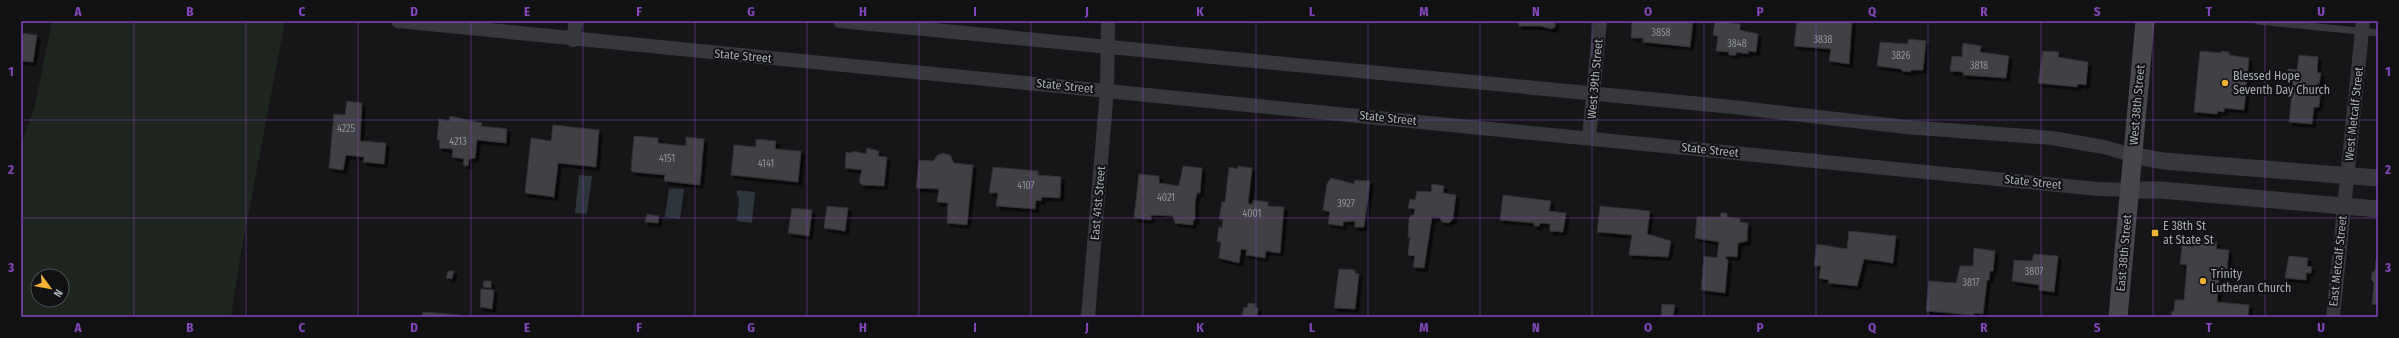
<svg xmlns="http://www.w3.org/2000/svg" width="2399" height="338" viewBox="0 0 2399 338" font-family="'Fira Sans Condensed',sans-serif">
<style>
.green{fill:#1e261f;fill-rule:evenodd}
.water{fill:#2c353c}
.building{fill:#404145;stroke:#303034;filter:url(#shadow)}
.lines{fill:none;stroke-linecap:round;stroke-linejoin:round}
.service{stroke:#37383d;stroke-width:7}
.minor{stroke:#37383d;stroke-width:14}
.tertiary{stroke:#37383d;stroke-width:17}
.secondary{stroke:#45474d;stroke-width:19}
.grid{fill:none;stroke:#8446be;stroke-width:1;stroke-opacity:0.55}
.poi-dot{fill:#f2b134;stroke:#111113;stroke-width:1.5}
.labels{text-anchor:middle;stroke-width:4;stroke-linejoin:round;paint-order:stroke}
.number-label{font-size:10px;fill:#8e929b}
.street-label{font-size:12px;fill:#a8adb8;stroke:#111113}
.poi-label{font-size:12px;fill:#a8adb8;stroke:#111113;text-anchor:start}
.neatline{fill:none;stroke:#8446be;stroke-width:1.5}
.grid-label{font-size:13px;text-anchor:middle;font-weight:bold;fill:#8446be}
</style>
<defs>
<filter id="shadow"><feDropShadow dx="3.5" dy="3.5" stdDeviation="0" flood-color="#0009"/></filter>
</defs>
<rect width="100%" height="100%" fill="#161618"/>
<!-- green -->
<path class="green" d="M52,21H285L240,258L231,317H21V145L35,106ZM38,276H62V300H38Z"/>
<!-- water -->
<path class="water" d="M579,175L592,176L587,214L575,213Z
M669,188L684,189L680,219L665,217Z
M737,190L755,192L752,223L737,221L739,197L737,196Z"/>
<!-- building -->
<path class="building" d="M1517,21H1555V27L1551,29L1541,26H1519Z
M1632,21H1693L1690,47L1643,42V38H1631Z
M1715,21L1740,24V30L1758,34L1756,52L1748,51V54L1736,52V55H1729V52L1716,51L1718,36L1713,35Z
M1797,21H1852L1849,64L1829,61L1831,49L1794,46Z
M21,33L37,35L33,62L21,61Z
M1909,39L1926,41L1923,70H1911L1910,72L1902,71L1901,69L1877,66L1880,42L1907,44Z
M1963,43L1981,46L1980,52L2009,56L2006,78L1963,75V72L1950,71L1952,56L1962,57Z
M2043,51L2059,52L2058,57L2088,62L2086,85L2078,84L2077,87L2038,83Z
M2200,51L2222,53L2221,51L2229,52V55L2249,58L2244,110L2224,108V112L2218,111L2217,114L2194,112Z
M2299,55L2318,57L2317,73H2321L2319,84H2316V86H2321L2319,107H2314L2312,124L2289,122L2293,82L2286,81L2288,69L2297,70Z
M347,101L362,103L360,141L386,143L384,164L363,162L364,157L346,155L343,170L329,168L334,114L345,115Z
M450,116L482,123L481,126L507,129L506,143L477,140L475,158L469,159L468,166L463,165L464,159L452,157L453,149L439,148L440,140H437L439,119L449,121Z
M553,125L599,130L596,167L558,163L554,197L525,193L531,138L551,141Z
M634,136L658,138V143L686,146V137L704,139L700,185L664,181L665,175L633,172L631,170Z
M756,139L776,141L775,149L801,151L798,182L731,175L734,145L756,147Z
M867,148L879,151L878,156L887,157L884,186L862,185L859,181L862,170L845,168L846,152L852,153L853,151L866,154Z
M943,153L950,155L954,163L973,165L967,225L947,223L948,203L937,202L939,189L916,188L919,160L933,161L938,155Z
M1183,166L1202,168L1200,193H1197L1195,202V220H1193V225L1175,223L1173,216L1151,215V220L1134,218L1139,174L1159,176V183L1179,186Z
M1238,166L1252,168L1248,204H1253V200L1268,202V206L1284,207L1280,253L1266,251L1265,258L1246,255L1247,250L1241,249L1239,263L1219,258L1221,242L1217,241L1219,227L1222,228L1223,219H1219L1222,202H1225L1229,167L1238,169Z
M993,167L1038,171V175L1061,177L1060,198L1042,197L1041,201L1036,200L1035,209L996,206L998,193H989Z
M1331,178L1354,184L1355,180L1370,181L1364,227H1355V221L1343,222V226L1328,224L1330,212L1323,210L1327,184Z
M1432,184L1444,186L1443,193L1456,195L1453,219L1449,223L1442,222L1440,218L1432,217L1424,268L1413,267L1415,256L1408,255L1410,237H1408L1409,219L1411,215H1414L1415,209L1408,208L1410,199L1415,200L1417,191L1431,192Z
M1503,195L1551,201L1549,211L1566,213L1563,232L1550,231V224L1540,223L1539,226H1534V223L1500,220Z
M827,206L848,208L845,231L824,228Z
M1600,206L1650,211L1647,234L1671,241L1668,257L1629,255L1632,235L1597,232Z
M792,208L812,210L809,236L788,233Z
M1721,213H1727V217L1740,219V222L1748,223L1747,241L1738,243L1737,257L1726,256V259L1728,260L1725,293L1701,290L1704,256L1717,258L1719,242L1695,238L1697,217H1720Z
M647,214L659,216L658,223L645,222Z
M1849,231L1896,236L1893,263L1864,259L1857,286L1828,283L1829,280L1819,278L1821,266H1814L1817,244L1847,249Z
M2194,240L2217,242L2216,249L2229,250L2227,269L2220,268L2217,302L2249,305L2248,317H2171L2172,311H2174L2175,300H2184L2187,265L2180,264L2182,245L2193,247Z
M1974,248L1995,251L1993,271H1990L1989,280H1987L1983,314L1974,313L1973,315L1926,311L1929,281L1956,283L1960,266H1973Z
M2034,254L2058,256L2054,292L2039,290V285L2012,281L2014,260L2032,261Z
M2289,256L2308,258L2307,266L2312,267L2311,273H2306V280L2285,278Z
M2376,259H2378V305L2372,304L2374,283L2371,279L2372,273L2375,270Z
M1339,269L1355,270V273L1359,274L1355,309L1334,308Z
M448,271H454L452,279L446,278Z
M484,281H491V288L483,287Z
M481,289L494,290L492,309L480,307Z
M1248,303L1255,304V308H1258L1257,317H1242L1244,307L1247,308Z
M1662,304L1675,305L1673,317H1661Z
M423,312L460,315V317H422Z"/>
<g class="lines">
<!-- service -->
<path class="service" d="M2258,21L2378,33"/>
<!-- minor -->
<path class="minor" d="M398,21L2098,189L2129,190
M840,21L1733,107L1906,127L2052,138L2104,147L2132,155
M573,40L576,21
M1589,137L1600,21
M1088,317L1107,90L1108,21
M2333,317L2363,21"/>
<!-- tertiary -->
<path class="tertiary" d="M2132,155L2163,161L2378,178
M2129,190H2161L2378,209"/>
<!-- secondary -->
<path class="secondary" d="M2118,317L2145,21"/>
</g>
<!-- grid -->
<path class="grid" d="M134,21V317M246,21V317M358,21V317M471,21V317M583,21V317M695,21V317M807,21V317M919,21V317M1031,21V317M1143,21V317M1256,21V317M1368,21V317M1480,21V317M1592,21V317M1704,21V317M1816,21V317M1928,21V317M2041,21V317M2153,21V317M2265,21V317M21,120H2378M21,218H2378"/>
<!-- markers -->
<g class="poi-dot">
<circle cx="2225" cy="83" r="4"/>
<rect x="2151" y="229" width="8" height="8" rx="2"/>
<circle cx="2203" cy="281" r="4"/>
</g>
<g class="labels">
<!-- number labels -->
<g class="number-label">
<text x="1661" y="36">3858</text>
<text x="1823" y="43">3838</text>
<text x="1737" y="47">3848</text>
<text x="1901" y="59">3826</text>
<text x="1979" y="69">3818</text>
<text x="346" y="132">4225</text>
<text x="458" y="145">4213</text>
<text x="667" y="162">4151</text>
<text x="766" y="167">4141</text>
<text x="1026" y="189">4107</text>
<text x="1166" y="201">4021</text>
<text x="1346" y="207">3927</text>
<text x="1252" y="217">4001</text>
<text x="2034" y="275">3807</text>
<text x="1971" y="286">3817</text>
</g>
<!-- street labels -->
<g class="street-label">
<text transform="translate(743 56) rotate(5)" y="4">State Street</text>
<text transform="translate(1595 79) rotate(-85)" y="4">West 39th Street</text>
<text transform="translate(1065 86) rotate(6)" y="4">State Street</text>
<text transform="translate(2137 105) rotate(-85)" y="4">West 38th Street</text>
<text transform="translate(2354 114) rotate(-84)" y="4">West Metcalf Street</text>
<text transform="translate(1388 118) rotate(6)" y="4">State Street</text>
<text transform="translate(1710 150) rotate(6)" y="4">State Street</text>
<text transform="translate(2033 182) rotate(6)" y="4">State Street</text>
<text transform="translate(1098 203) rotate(-85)" y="4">East 41st Street</text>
<text transform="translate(2124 253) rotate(-85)" y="4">East 38th Street</text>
<text transform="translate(2338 261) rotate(-84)" y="4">East Metcalf Street</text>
</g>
<!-- poi labels -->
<g class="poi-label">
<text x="2233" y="80">Blessed Hope<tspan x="2233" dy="14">Seventh Day Church</tspan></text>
<text x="2163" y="230">E 38th St<tspan x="2163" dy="14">at State St</tspan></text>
<text x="2211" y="278">Trinity<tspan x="2211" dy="14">Lutheran Church</tspan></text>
</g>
</g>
<!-- border -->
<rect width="2399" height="338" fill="none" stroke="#111113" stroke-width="44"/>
<!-- north arrow -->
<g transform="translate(50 288) rotate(122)"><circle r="19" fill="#111113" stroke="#4d4f55"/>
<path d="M0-3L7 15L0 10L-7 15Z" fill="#f2b134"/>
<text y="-6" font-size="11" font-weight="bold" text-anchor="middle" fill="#a8adb8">N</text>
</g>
<rect x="22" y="22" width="2355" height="294" class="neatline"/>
<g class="grid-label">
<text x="78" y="16">A</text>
<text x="190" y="16">B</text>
<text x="302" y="16">C</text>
<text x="414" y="16">D</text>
<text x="527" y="16">E</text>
<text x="639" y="16">F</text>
<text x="751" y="16">G</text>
<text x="863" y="16">H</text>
<text x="975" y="16">I</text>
<text x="1087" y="16">J</text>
<text x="1200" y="16">K</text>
<text x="1312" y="16">L</text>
<text x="1424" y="16">M</text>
<text x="1536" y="16">N</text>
<text x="1648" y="16">O</text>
<text x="1760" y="16">P</text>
<text x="1872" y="16">Q</text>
<text x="1984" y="16">R</text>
<text x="2097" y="16">S</text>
<text x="2209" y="16">T</text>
<text x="2321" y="16">U</text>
<text x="11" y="76">1</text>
<text x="2388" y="76">1</text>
<text x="11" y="174">2</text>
<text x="2388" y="174">2</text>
<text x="11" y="272">3</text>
<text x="2388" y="272">3</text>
<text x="78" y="332">A</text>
<text x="190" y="332">B</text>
<text x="302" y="332">C</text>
<text x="414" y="332">D</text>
<text x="527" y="332">E</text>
<text x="639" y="332">F</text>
<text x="751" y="332">G</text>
<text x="863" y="332">H</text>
<text x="975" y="332">I</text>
<text x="1087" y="332">J</text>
<text x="1200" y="332">K</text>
<text x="1312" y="332">L</text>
<text x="1424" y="332">M</text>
<text x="1536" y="332">N</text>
<text x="1648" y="332">O</text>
<text x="1760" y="332">P</text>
<text x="1872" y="332">Q</text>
<text x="1984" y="332">R</text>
<text x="2097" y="332">S</text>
<text x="2209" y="332">T</text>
<text x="2321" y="332">U</text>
</g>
</svg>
